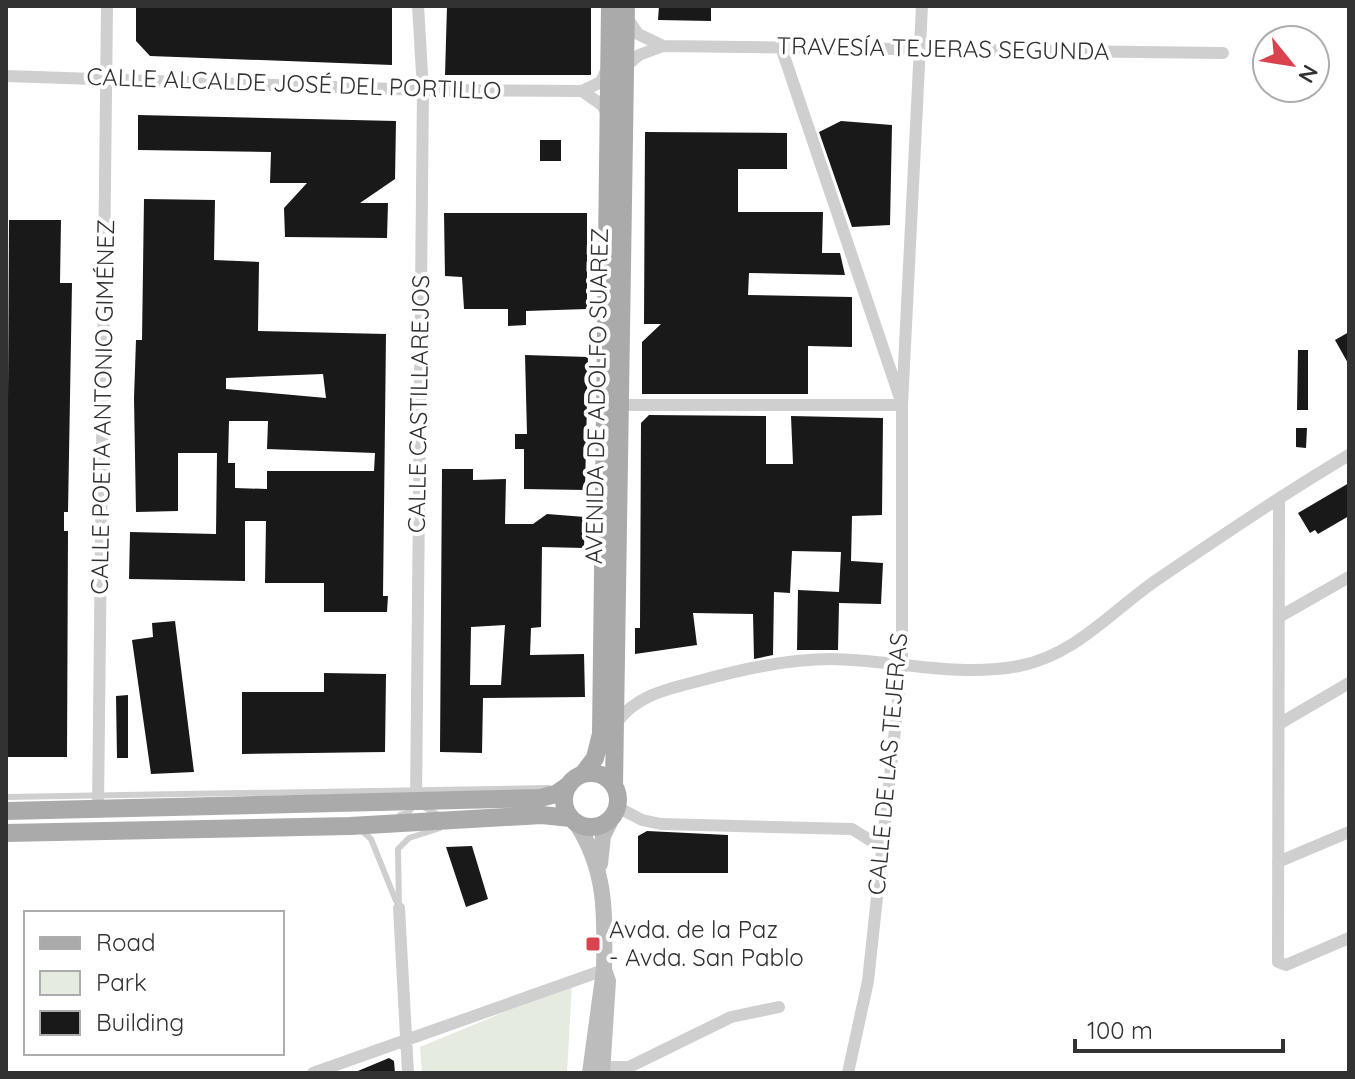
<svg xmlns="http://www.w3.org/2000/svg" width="1355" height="1079" viewBox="0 0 1355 1079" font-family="Quicksand,sans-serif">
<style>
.green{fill:#e5ebdf}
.building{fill:#191919;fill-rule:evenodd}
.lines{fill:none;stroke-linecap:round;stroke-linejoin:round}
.service{stroke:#cfcfcf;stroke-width:6}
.minor{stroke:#cfcfcf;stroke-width:12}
.secondary{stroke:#bcbcbc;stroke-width:16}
.primary{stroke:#aaa;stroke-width:18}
.poi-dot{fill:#da434d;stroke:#fff;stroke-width:3}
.labels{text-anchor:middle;stroke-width:8;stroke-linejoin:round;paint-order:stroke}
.street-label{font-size:24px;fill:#323232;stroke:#fff}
.poi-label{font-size:24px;fill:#323232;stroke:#fff;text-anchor:start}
</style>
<rect width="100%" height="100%" fill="#fff"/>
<!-- green -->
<path class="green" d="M572,984L567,1073H422L420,1047Z"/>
<!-- building -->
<path class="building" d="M136,6H392V65L150,56L136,41Z
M447,6H591V75H445Z
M659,6H711V21L658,20Z
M138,115L396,121L395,179L360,203H388L387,238L285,237L284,208L307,183H270L271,152L138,150Z
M841,121L892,125L890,225L852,227L819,132Z
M645,132L787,133V169H738V212H823L822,253H840L845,275L749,273L748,295L852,297V347L808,346V394H642V342L661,324H644Z
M540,140H561V161H540Z
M144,199L215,200L214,260L259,262L258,331L386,334L383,596H388L387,612H324V583H265L266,521H245V581L129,579L130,532L216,534L217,453H178V511L136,512L134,398L136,340H142ZM323,374L326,398L226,389V378ZM229,421H268L267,449L375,453L374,471H267V489L235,488V463H228Z
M444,213H587V309L526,311V325L508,326V309H464L462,277L445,276Z
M9,220H61L60,283H72L68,512H64V531H68L67,757H6Z
M1349,332V365L1335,340Z
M1298,350H1308V410H1297Z
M525,355L588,357L585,490L524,489V449H515V434H527Z
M649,415L766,416V464H793L791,416L883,418L882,515L852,516L851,561L883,563L881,604L839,603L838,650H797L798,590L839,592L841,552L792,551L790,593L774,592L773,655L754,659L753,614L693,613L697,645L635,654V628H640L641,423Z
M1296,428H1307L1306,448L1296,447Z
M442,469H473V480L506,479L505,524H533L547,514L585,517L584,548L542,547L541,627L531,628L530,655L584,654L585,697L483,698L482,753L440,752ZM505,625L501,685H470L471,627Z
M1349,483V516L1318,534L1315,530L1310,533L1298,513Z
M175,621L194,772L151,774L132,640L153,637L152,623Z
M324,673L386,674L385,752L242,754V692H324Z
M128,695V758H117L116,696Z
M647,831L728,835V873H638V836Z
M472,846L488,899L466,907L446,847Z
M389,1058L394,1061L395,1073H353Z"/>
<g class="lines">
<!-- service -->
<path class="service" d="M6,797L549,788
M400,815L408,813L416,803L437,814
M361,830L371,839L396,901
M399,908L398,849L409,838L440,828"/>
<!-- minor -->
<path class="minor" d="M627,18L638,34L663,46
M781,47L900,398
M624,68L639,55L663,46L1223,53
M6,76L423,90L582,91L601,82L607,68
M582,91L602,105L608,116
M620,405H902
M1279,499L1278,962L1286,965L1349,938
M1279,617L1349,577
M617,722C636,696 664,690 695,682C739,670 786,659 832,659C894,660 957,678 1019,666C1077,655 1114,608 1161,577C1223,535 1285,493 1349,455
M1279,724L1349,683
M416,803L423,90L418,6
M617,807L642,820L661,824L852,829L881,847
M98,808L107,6
M1278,862L1349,832
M399,908L408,1073
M603,1067H629L731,1017L779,1007
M313,1073L604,970
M848,1073L868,981L902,664V405L922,6"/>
<!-- secondary -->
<path class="secondary" d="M576,823C607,870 605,916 604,970
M600,864L603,836L613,816
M590,1073L604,970L608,981L602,1073"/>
<!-- primary -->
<path class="primary" d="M564 800a27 27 0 1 1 54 0a27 27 0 1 1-54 0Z
M583,774L595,758L601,734L610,6
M614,786L626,6
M6,811L540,798L556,794L569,785
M6,833L350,826L542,815L570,818"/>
</g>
<!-- markers -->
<rect class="poi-dot" x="585" y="936" width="16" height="16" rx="4"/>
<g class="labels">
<!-- street labels -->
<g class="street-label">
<text transform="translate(943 49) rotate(1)" y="8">TRAVESÍA TEJERAS SEGUNDA</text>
<text transform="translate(294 84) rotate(2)" y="8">CALLE ALCALDE JOSÉ DEL PORTILLO</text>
<text transform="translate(597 396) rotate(-89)" y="8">AVENIDA DE ADOLFO SUAREZ</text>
<text transform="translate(419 404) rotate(-89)" y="8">CALLE CASTILLAREJOS</text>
<text transform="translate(103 407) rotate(-89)" y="8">CALLE POETA ANTONIO GIMÉNEZ</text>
<text transform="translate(888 764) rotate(-85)" y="8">CALLE DE LAS TEJERAS</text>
</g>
<!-- poi labels -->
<g class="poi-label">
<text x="609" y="938">Avda. de la Paz<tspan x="609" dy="28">- Avda. San Pablo</tspan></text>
</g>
</g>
<!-- border -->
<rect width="1355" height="1079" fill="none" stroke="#323232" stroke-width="16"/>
<!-- legend -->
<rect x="24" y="911" width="260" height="144" fill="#ffffff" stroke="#adadad" stroke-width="2"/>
<rect x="40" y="937" width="40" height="12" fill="#aaaaaa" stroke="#adadad" stroke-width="2"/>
<text x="96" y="951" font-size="24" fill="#323232">Road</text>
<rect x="40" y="971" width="40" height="24" fill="#e5ebdf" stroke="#adadad" stroke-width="2"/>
<text x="96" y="991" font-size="24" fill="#323232">Park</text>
<rect x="40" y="1011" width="40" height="24" fill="#191919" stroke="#adadad" stroke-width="2"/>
<text x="96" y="1031" font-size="24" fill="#323232">Building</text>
<!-- north arrow -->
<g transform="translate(1291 64) rotate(120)"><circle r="38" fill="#ffffff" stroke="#adadad" stroke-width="2"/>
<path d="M0-6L14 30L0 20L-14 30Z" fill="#da434d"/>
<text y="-12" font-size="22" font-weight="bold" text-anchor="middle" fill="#323232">N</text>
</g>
<!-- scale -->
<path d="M1075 1039v12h208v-12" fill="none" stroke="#323232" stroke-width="4"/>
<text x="1087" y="1039" font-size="24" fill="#323232" stroke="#ffffff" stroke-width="6" paint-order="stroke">100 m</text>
</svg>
